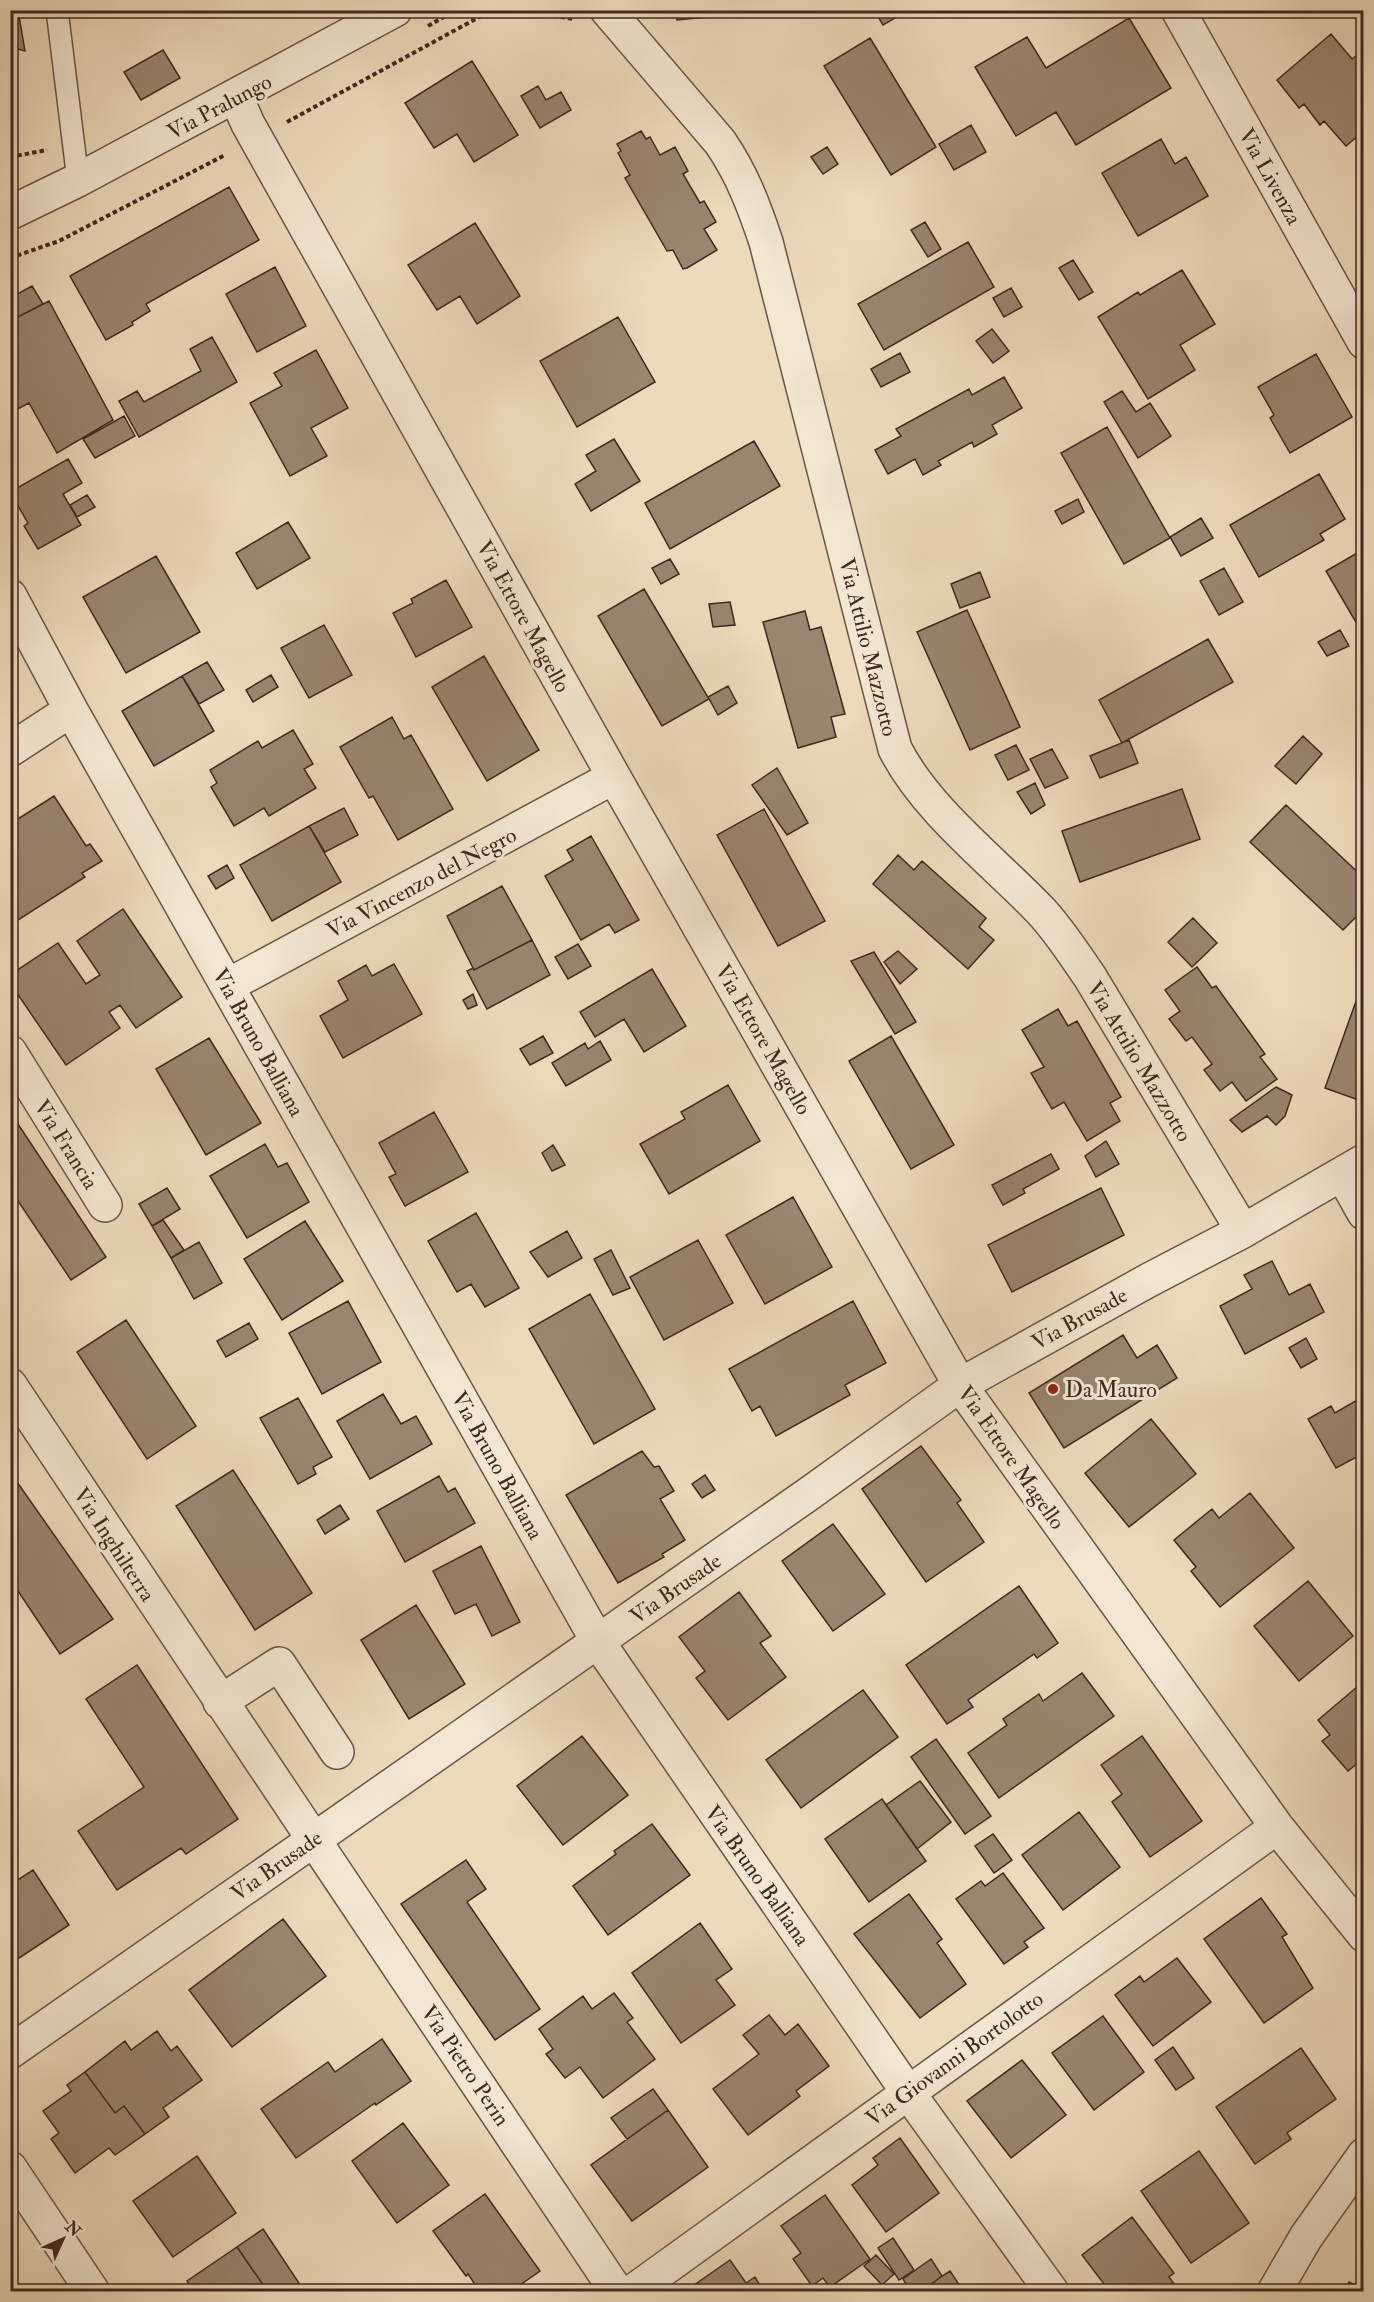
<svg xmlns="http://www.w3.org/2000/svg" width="1374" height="2302" viewBox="0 0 1374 2302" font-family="'IM FELL Double Pica',serif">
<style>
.building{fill:#998570;stroke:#3f291f;stroke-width:1.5}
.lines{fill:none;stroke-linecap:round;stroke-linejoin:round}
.service-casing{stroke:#6a5546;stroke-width:24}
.minor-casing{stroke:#6a5546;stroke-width:36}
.tertiary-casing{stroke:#6a5546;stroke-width:36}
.path{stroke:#3f291f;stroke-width:4;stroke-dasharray:4.5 3;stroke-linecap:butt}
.service{stroke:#f3e7d3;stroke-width:21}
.minor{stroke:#f3e7d3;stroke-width:33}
.tertiary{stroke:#f3e7d3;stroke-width:33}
.poi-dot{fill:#8f2418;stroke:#f3e7d3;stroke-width:2}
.labels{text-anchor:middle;stroke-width:6;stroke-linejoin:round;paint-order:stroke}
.street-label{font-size:22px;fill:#3f291f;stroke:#f3e7d3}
.poi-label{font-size:22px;fill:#3f291f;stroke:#f3e7d3;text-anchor:start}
</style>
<rect width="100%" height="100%" fill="#eddabb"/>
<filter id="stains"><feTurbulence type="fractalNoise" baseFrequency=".00333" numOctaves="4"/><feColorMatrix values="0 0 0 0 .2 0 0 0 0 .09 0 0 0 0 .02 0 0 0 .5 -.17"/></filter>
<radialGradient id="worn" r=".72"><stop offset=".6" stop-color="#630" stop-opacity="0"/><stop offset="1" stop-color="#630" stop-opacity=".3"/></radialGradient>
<!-- building -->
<path class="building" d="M10,10H18L25,51L10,47Z
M676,10H781L677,20Z
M874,10H909L883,25Z
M1129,18L1171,88L1076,145L1056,112L1016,136L975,67L1027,37L1046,68Z
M1331,34L1352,59L1356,56L1364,65V131L1346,146L1324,121L1320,125L1304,104L1299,108L1277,80Z
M870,38L936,147L891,175L824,66Z
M163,50L180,78L141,100L124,72Z
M472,61L518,135L474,162L457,134L434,148L405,103Z
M538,86L546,100L561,92L571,110L540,128L521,96Z
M971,125L986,152L954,170L939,144Z
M641,131L646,139L650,137L660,155L675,147L688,171L683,174L700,203L704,201L716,222L704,229L717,250L687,268L683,269L673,250L667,251L625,178L630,175L618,153L621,151L617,144Z
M1161,139L1175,164L1186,157L1208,196L1138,236L1102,173Z
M827,147L838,164L823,174L811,157Z
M229,187L259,240L146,304L150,311L132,322L133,325L106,340L70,276Z
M925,222L941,249L928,257L911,230Z
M475,223L520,296L477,324L460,296L437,310L408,265Z
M968,242L994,287L884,350L858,304Z
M1073,260L1093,292L1079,300L1059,268Z
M275,267L306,326L257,352L226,294Z
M1182,270L1215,324L1180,345L1195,370L1148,399L1098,317L1138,292L1140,295Z
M32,286L43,304L10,321V298Z
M1011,288L1022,307L1004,317L993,298Z
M49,301L113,420L57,453L29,403L10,413V321Z
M618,317L655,382L577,427L540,361Z
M992,329L1009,351L993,363L976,341Z
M212,337L237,382L139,437L119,401L137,391L144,402L201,371L190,349Z
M316,350L348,408L311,428L327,456L290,476L250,403L282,386L274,373Z
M900,353L910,372L881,387L871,369Z
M1316,354L1352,417L1290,453L1270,418L1274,415L1258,387Z
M1004,377L1022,408L992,425L997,434L974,447L972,442L938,461L941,465L923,475L915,459L888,474L875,450L901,436L896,429L969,389L972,395Z
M1122,391L1136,412L1150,403L1171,436L1138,458L1104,402Z
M124,416L135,436L95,458L83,439Z
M1107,427L1170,538L1124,564L1061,453Z
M614,439L640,481L591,511L575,484L596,471L586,455Z
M754,441L780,486L670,549L645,503Z
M68,459L82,483L63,494L81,525L38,549L24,526L28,523L10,492Z
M1319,474L1345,519L1320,534L1324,540L1259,577L1230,525Z
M87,495L95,507L77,517L70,505Z
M1078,499L1084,512L1062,524L1055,511Z
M1201,518L1213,538L1181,556L1170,537Z
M288,522L310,558L257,589L236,553Z
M1364,549V636L1326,571Z
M156,556L200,632L126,673L83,597Z
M670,559L679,574L661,584L652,568Z
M1224,568L1243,602L1219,615L1200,581Z
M980,572L990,597L960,608L951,584Z
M446,580L472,627L416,657L393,613L413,603L411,599Z
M644,589L709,699L662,726L598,616Z
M730,602L735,625L713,627L709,604Z
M967,610L1020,727L970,750L917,632Z
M805,611L810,630L821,627L845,714L831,717L836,737L798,748L763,622Z
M324,625L352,675L309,698L281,648Z
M1340,630L1349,646L1327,656L1318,642Z
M1208,639L1233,682L1122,743L1099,700Z
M484,656L539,750L487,781L432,687Z
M207,662L224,690L199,704L182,676Z
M271,675L278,687L253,702L246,690Z
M182,676L214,731L154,766L122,711Z
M728,686L737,703L718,715L708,697Z
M392,717L404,739L411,735L453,809L398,840L373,796L369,798L340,747Z
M293,730L313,764L304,769L316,788L269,816L264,808L234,826L211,787L217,783L210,770L258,741L262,748Z
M1303,736L1322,754L1296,784L1275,766Z
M1129,740L1138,763L1100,778L1090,756Z
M1016,745L1029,770L1008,780L995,755Z
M1052,749L1068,778L1045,788L1030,759Z
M777,768L808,823L787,835L752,785Z
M1035,783L1045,805L1031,814L1017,792Z
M1182,789L1200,839L1080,882L1062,831Z
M54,796L86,846L90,844L102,861L82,873L85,877L12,924L10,824Z
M1286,805L1364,878V909L1343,930L1250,842Z
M344,808L358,835L325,852L309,826Z
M764,809L825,921L778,946L717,835Z
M309,826L341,882L272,921L240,865Z
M591,836L639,920L615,933L609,924L581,940L545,876L573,860L567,850Z
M898,855L914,870L922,861L986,918L979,927L994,940L968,969L873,884Z
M227,865L234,878L216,889L208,876Z
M502,886L532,940L474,970L447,916Z
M123,909L182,997L136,1028L120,1005L109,1012L120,1028L66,1065L10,983V975L58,943L86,984L100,975L77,941Z
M1193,918L1217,943L1192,967L1168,942Z
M532,940L550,975L487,1009L467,971L473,968L474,970Z
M578,944L591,966L568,979L555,957Z
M898,951L917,969L900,984L884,962Z
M874,952L916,1022L895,1034L851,961Z
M394,964L422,1014L343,1058L320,1016L348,1000L338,981L366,965L372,976Z
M1197,967L1212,988L1216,986L1265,1054L1260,1057L1277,1079L1246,1101L1232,1082L1220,1091L1204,1070L1212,1064L1192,1037L1186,1041L1169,1019L1180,1011L1165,990Z
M652,969L686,1026L644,1052L624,1019L595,1037L580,1012Z
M1364,979V1102L1325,1088Z
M473,994L477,1005L468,1009L463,1000Z
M1058,1009L1068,1026L1077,1021L1121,1097L1110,1103L1120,1121L1087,1141L1064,1102L1052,1109L1031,1073L1044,1067L1022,1030Z
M543,1036L553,1053L530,1065L520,1049Z
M891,1036L954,1145L911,1169L849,1061Z
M209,1038L261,1123L206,1155L156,1069Z
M600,1041L611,1060L566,1086L552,1063L585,1043L588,1049Z
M728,1085L760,1141L669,1194L640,1144L685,1119L681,1112Z
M1276,1087L1292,1095L1285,1116L1276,1125L1267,1116L1242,1132L1230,1120Z
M10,1112L106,1257L71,1280L10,1189Z
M434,1112L468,1172L405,1206L389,1177L396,1174L379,1143Z
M1106,1141L1119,1164L1096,1177L1085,1156Z
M265,1144L278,1167L287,1163L309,1202L247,1238L210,1176Z
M553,1145L565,1165L552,1171L542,1153Z
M1051,1154L1059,1169L1023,1189L1025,1193L1003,1205L992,1185Z
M167,1188L180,1209L152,1226L139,1204Z
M1101,1188L1124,1235L1012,1292L988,1245Z
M793,1197L832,1267L765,1304L726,1235Z
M476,1213L519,1288L485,1307L471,1284L457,1292L428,1241Z
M163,1220L184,1250L171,1258L152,1226Z
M305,1221L343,1281L282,1320L244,1259Z
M567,1231L582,1258L548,1277L530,1252Z
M698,1240L733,1303L664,1340L630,1277Z
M199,1242L222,1283L194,1299L171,1258Z
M611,1250L630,1288L613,1295L594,1259Z
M1272,1261L1289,1295L1310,1284L1324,1312L1245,1354L1220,1306L1252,1289L1244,1275Z
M590,1294L655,1409L594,1444L529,1329Z
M348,1301L381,1362L322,1394L289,1333Z
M853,1301L886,1363L845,1385L850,1395L776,1436L760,1406L752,1411L729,1369Z
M126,1320L196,1426L147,1459L77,1352Z
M249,1323L258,1339L226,1357L217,1341Z
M1123,1335L1137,1358L1157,1345L1177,1378L1064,1448L1029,1393Z
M1306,1338L1317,1359L1301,1368L1289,1348Z
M383,1394L401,1424L416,1416L432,1444L370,1479L337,1421Z
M1364,1396V1453L1336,1468L1308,1419L1331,1406L1335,1413Z
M298,1398L332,1457L313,1467L316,1474L298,1484L260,1418Z
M1151,1419L1196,1474L1129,1527L1085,1473Z
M921,1446L961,1500L957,1503L984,1542L926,1582L862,1489Z
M642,1451L654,1467L659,1466L674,1491L660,1499L685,1540L662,1554L664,1557L618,1583L566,1495Z
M233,1470L312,1593L255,1630L176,1506Z
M10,1472L113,1619L60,1654L10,1579Z
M705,1475L715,1490L702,1498L692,1484Z
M439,1476L448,1492L455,1488L475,1523L405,1562L377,1511Z
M1250,1493L1294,1548L1220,1607L1191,1571L1196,1567L1174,1540L1212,1509L1219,1518Z
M340,1505L349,1519L325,1534L317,1520Z
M833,1524L885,1594L833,1631L782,1561Z
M481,1546L520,1622L492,1636L476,1604L455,1614L433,1571Z
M1308,1581L1353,1636L1299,1681L1254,1626Z
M1019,1586L1058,1643L1037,1658L1034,1654L968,1700L973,1707L947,1724L906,1665Z
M739,1592L771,1636L760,1643L786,1677L728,1720L696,1678L705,1671L679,1637Z
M416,1605L465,1684L409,1719L361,1640Z
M137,1665L238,1819L186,1854L181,1848L117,1890L78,1831L144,1787L86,1699Z
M1082,1673L1114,1716L999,1798L968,1753L1007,1725L1003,1719L1039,1694L1043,1701Z
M1364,1681V1758L1348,1771L1322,1741L1330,1735L1318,1720Z
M863,1690L898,1737L801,1808L766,1760Z
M582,1736L628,1795L563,1845L517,1786Z
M1142,1736L1202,1821L1150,1857L1112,1802L1122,1794L1101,1765Z
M936,1739L991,1816L965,1834L911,1757Z
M920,1781L951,1822L917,1849L886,1805Z
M882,1799L926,1861L869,1902L825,1839Z
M1079,1812L1120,1867L1063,1910L1022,1855Z
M652,1824L690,1875L608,1935L573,1886L616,1854L614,1851Z
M993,1834L1012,1860L994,1873L975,1846Z
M466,1860L486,1889L467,1902L540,2009L495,2040L401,1904Z
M33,1870L69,1925L10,1964V1885Z
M1003,1873L1044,1928L1024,1942L1028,1947L1004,1964L956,1899L981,1881L985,1886Z
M909,1894L942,1939L937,1943L966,1984L920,2018L854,1934Z
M1261,1898L1287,1934L1282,1937L1313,1988L1264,2023L1204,1939Z
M283,1919L326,1976L232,2047L189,1990Z
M700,1923L732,1969L716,1980L735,2005L681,2043L632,1973Z
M1177,1958L1211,2002L1153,2046L1115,1995L1140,1976L1144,1982Z
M614,1993L633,2018L627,2022L655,2059L603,2098L580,2067L565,2078L546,2054L553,2049L539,2029L583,1996L592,2009Z
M769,2015L785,2035L798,2024L829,2066L796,2091L800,2096L748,2135L713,2089L759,2054L743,2035Z
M1103,2016L1144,2072L1094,2110L1052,2053Z
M157,2031L171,2051L177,2046L202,2080L163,2108L169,2117L145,2134L124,2106L115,2113L85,2072L125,2041L131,2050Z
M382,2039L411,2081L376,2105L375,2103L296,2158L261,2109L328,2062L335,2072Z
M1173,2047L1194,2078L1176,2090L1155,2060Z
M1301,2048L1336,2099L1287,2133L1291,2139L1255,2164L1216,2107Z
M1022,2060L1066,2115L1011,2158L967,2101Z
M85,2072L115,2113L124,2106L145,2134L115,2155L109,2148L75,2173L51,2139L59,2133L43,2111L71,2091L67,2085Z
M653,2089L668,2110L627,2139L611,2118Z
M668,2110L708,2167L632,2221L591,2165Z
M403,2123L449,2185L397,2223L352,2161Z
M900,2138L939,2193L886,2232L852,2185L878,2165L873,2158Z
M1199,2151L1249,2223L1191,2263L1141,2191Z
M197,2156L236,2213L173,2257L133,2201Z
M485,2194L540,2271L510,2292H480L468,2274L466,2276L433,2231Z
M825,2195L870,2259L830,2287L823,2278L812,2286L793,2259L801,2253L781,2226Z
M1132,2217L1174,2273L1169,2277L1180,2292H1110L1082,2255Z
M263,2229L299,2283L288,2292H268L237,2247Z
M893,2238L914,2270L899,2280L878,2248Z
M237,2247L268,2292H194L187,2281Z
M876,2255L894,2274L882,2285L864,2266Z
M931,2259L942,2276L921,2292H911L903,2279Z
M730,2260L746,2283L755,2277L764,2292H684Z
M950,2271L964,2292H921L942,2276Z
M1349,2282L1364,2289V2292H1345Z"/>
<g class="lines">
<defs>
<path id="service" d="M57,10L78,180"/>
<path id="minor" d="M607,10L720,142C742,174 754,206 766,242L895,749C927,811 992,860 1040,910C1059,930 1074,954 1090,977L1243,1231
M1178,10L1364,342
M236,97L248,124L614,777L960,1385L1277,1827L1364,1935
M10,596L71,710L598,1642L907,2091L1052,2292
M10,750L71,710
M227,986L614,777
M10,1052L105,1205
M1342,1174L1364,1213
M10,1385C211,1689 415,1989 617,2292
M220,1702L279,1664L337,1752
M10,2052L810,1493L960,1385L1149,1280L1243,1231L1364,1161
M10,2168L93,2292
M632,2292L1277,1827
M1274,2292L1306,2237L1364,2155"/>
<path id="tertiary" d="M10,213L78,180L395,10"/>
</defs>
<!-- service casing -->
<use href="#service" class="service-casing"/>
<!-- minor casing -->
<use href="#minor" class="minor-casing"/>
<!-- tertiary casing -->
<use href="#tertiary" class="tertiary-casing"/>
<!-- path -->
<path class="path" d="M516,10L574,19
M428,26L456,10
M287,122L492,10
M10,157L47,150
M10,258L59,241L225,155"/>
<!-- service -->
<use href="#service" class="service"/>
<!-- minor -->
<use href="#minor" class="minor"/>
<!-- tertiary -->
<use href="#tertiary" class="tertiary"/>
</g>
<!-- markers -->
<circle class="poi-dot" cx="1053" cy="1389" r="6"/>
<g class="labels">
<!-- street labels -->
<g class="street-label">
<text transform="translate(219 106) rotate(-28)" y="8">Via Pralungo</text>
<text transform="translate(1271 176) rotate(61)" y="8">Via Livenza</text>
<text transform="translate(524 616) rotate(61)" y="8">Via Ettore Magello</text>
<text transform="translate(869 647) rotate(76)" y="8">Via Attilio Mazzotto</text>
<text transform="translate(421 882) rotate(-28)" y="8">Via Vincenzo del Negro</text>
<text transform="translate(764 1039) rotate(60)" y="8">Via Ettore Magello</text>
<text transform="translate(259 1042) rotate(61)" y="8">Via Bruno Balliana</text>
<text transform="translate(1140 1061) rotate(59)" y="8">Via Attilio Mazzotto</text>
<text transform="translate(67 1144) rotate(58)" y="8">Via Francia</text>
<text transform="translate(1079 1318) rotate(-29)" y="8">Via Brusade</text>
<text transform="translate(1012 1457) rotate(55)" y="8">Via Ettore Magello</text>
<text transform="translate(498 1465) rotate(61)" y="8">Via Bruno Balliana</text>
<text transform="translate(115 1544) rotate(57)" y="8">Via Inghilterra</text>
<text transform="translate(675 1588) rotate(-35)" y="8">Via Brusade</text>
<text transform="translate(276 1865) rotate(-35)" y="8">Via Brusade</text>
<text transform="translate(758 1875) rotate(55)" y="8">Via Bruno Balliana</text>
<text transform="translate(954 2058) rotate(-36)" y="8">Via Giovanni Bortolotto</text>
<text transform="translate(466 2065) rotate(56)" y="8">Via Pietro Perin</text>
</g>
<!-- poi labels -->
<g class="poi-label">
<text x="1065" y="1397">Da Mauro</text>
</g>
</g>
<!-- margin -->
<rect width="1374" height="2302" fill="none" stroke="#eddabb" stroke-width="36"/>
<rect x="12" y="12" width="1350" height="2278" fill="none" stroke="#3f291f" stroke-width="3"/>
<rect x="18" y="18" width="1338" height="2266" fill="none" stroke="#3f291f" stroke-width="1.5"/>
<!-- north arrow -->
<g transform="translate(63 2239) rotate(45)" stroke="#f3e7d3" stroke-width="4.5" paint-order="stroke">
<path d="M0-4.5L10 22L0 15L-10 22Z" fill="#3f291f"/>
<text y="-9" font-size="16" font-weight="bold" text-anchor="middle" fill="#3f291f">N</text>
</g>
<rect width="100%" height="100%" filter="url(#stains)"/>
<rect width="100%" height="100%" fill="url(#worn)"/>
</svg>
